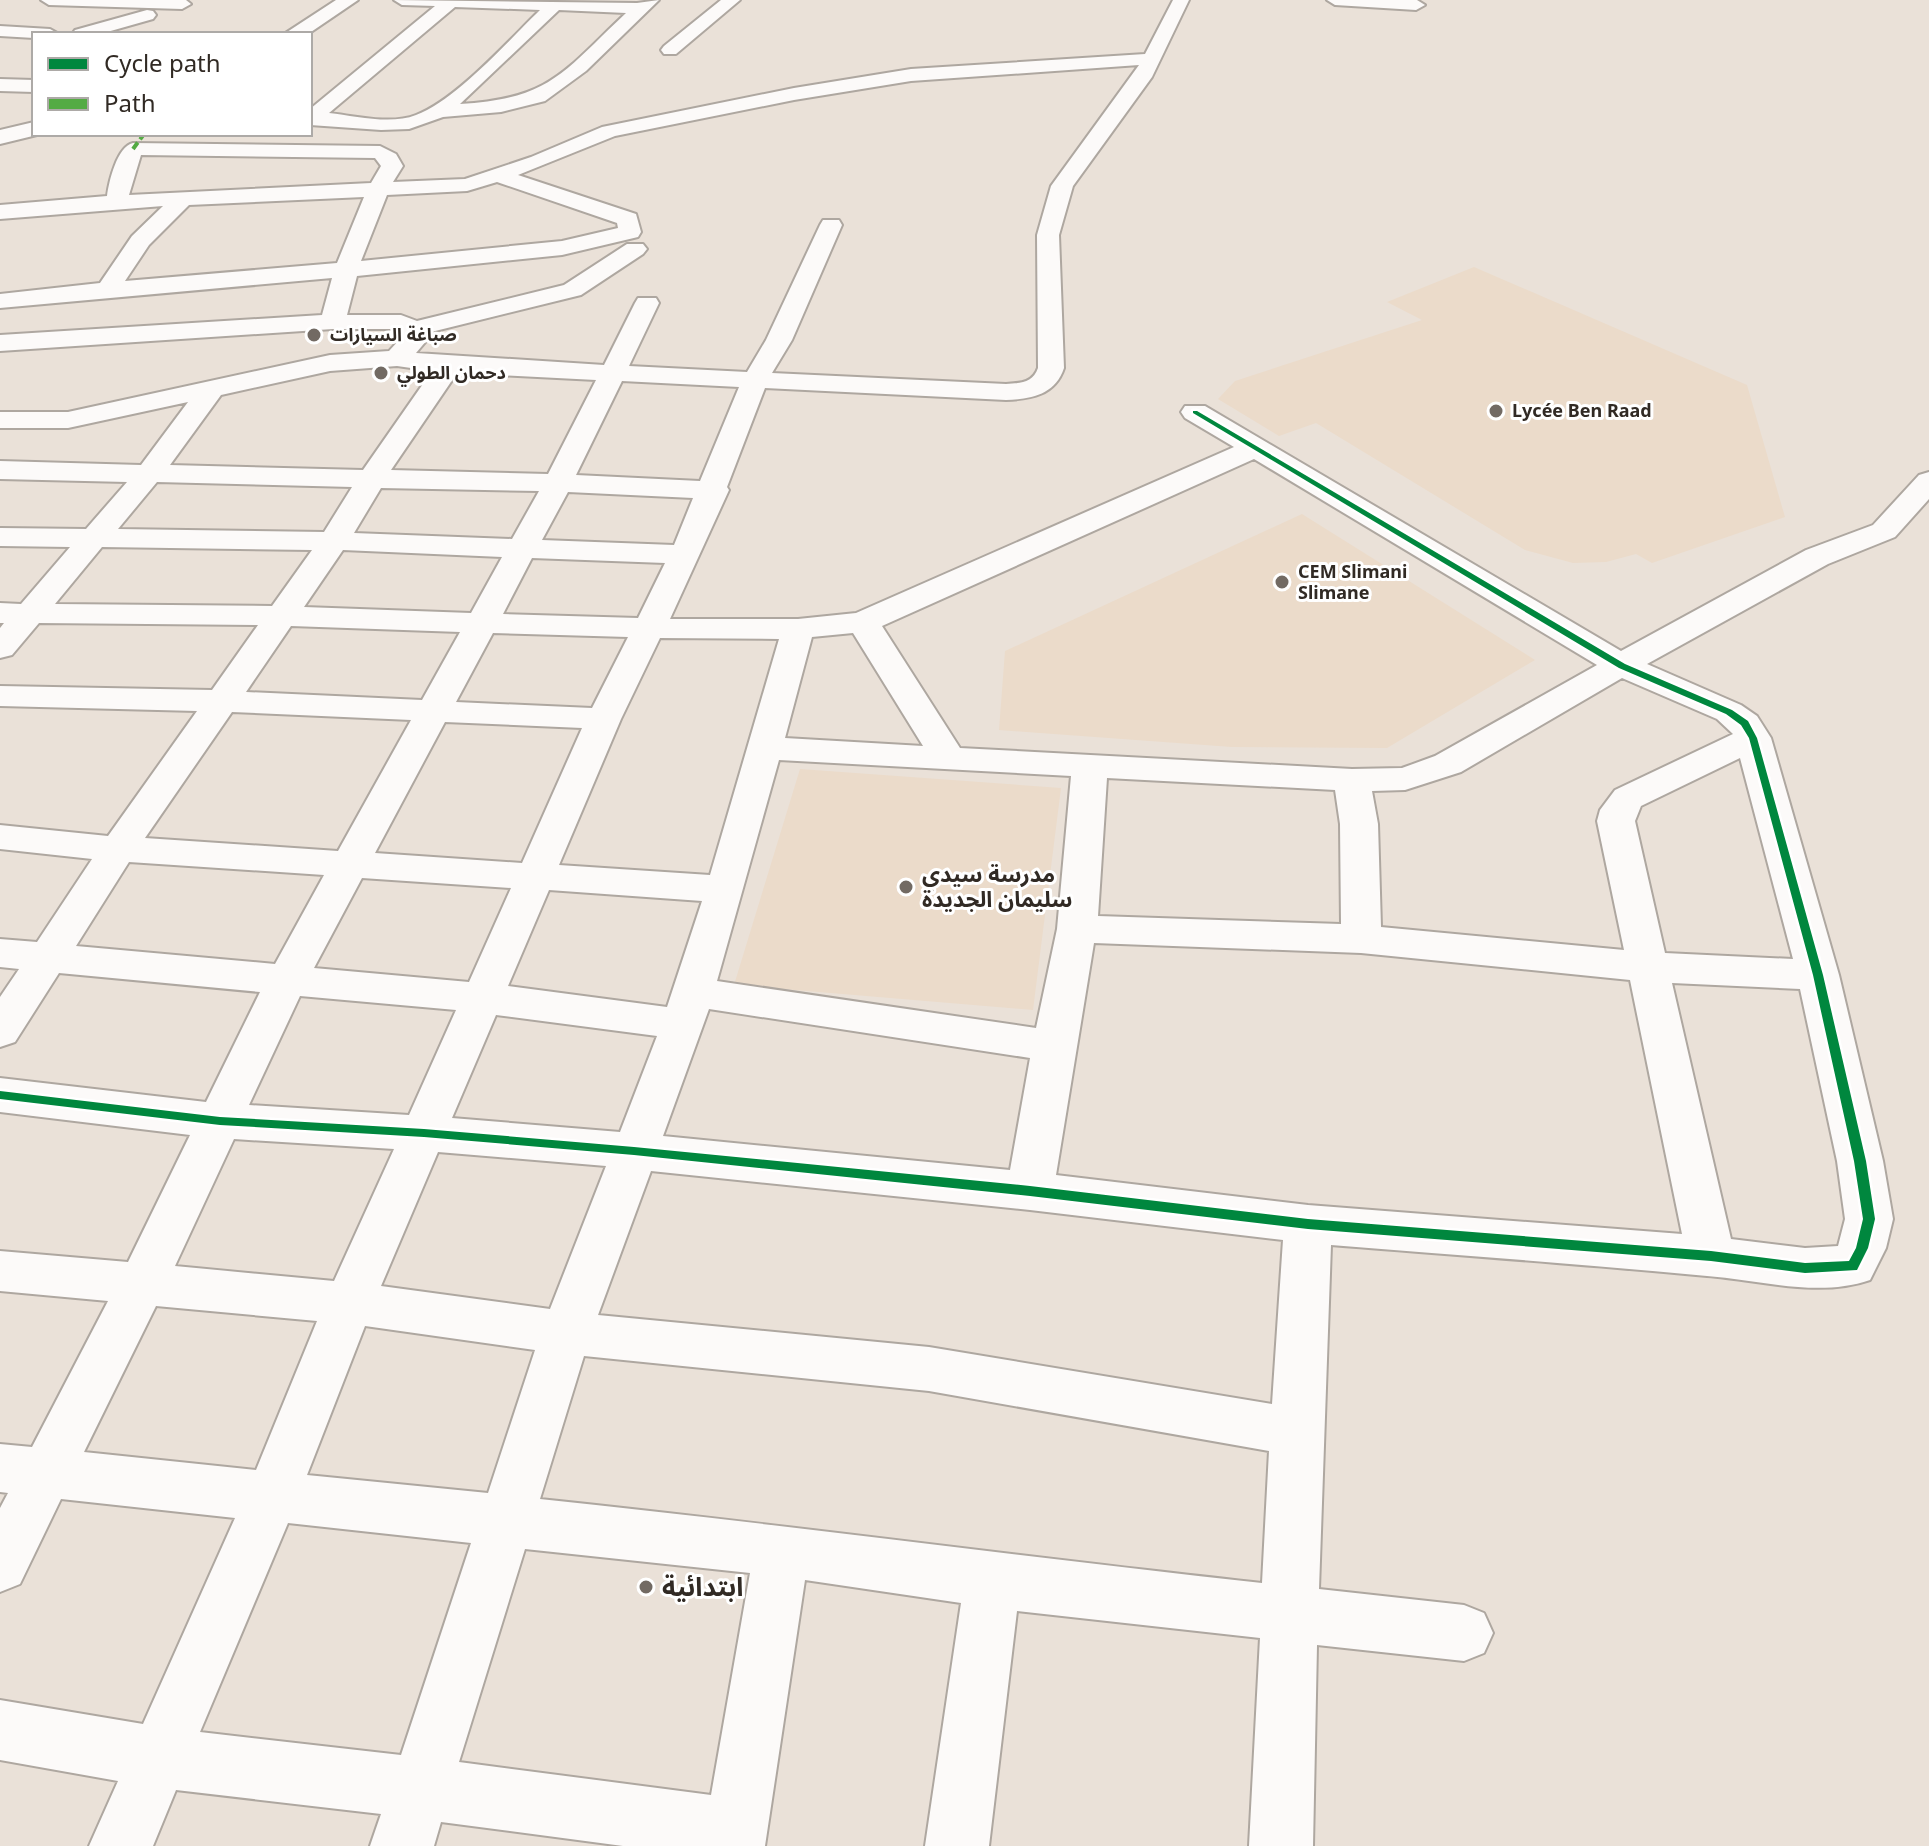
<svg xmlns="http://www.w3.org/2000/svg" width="1929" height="1846" viewBox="0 0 1929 1846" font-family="'Noto Sans','Noto Sans Arabic',sans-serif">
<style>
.built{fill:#ebdbca}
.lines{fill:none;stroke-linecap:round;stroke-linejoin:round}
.street-casing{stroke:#aea7a0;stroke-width:4}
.secondary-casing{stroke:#aea7a0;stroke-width:4}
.street{fill:#fcfaf9;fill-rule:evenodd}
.secondary{fill:#fcfaf9;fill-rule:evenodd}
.quiet{stroke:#54ab44;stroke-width:4;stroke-dasharray:8 4;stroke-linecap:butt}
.cycleway-casing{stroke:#fff;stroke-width:5}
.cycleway{fill:#00873e;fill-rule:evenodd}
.poi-dot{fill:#726a63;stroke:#fff;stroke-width:3}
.labels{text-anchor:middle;stroke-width:6;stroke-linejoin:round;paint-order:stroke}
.far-poi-label{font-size:18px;font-weight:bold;fill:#312a24;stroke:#fff;text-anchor:start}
.poi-label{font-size:22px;font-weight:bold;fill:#312a24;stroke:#fff;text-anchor:start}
.near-poi-label{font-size:26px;font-weight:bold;fill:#312a24;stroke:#fff;text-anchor:start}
</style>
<rect width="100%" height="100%" fill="#eae1d8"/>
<!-- built -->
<path class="built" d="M1474,267L1747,385L1785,517L1652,563L1636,554L1606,562L1573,563L1525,550L1316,423L1279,436L1218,399L1235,381L1422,320L1387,302Z
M1302,514L1535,660L1387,748L1232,747L999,730L1005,651Z
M800,769L1061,788L1033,1010L734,985Z"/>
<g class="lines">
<defs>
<path id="street" d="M41,0H186L191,4L182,9L49,5Z
M394,0L637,3L659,0L586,71L545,101L501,112L443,117L409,129L381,130L310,125V109L435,6L402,5ZM455,7L540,10C509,40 456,100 416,115C391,125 355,116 329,113ZM559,10L626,13C564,71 551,99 460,104Z
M721,0H740L676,54H664L661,50L664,46Z
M1173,0H1189L1152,77L1073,186L1059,235L1064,368C1055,395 1031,399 1006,400L765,388L727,487L729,490L670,619H798L856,613L1234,447L1185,418L1181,412L1185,406H1205L1621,651L1806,550L1873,525L1919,475L1929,472V499L1895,537L1828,564L1647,664L1741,705L1757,716L1771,738L1839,975L1883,1161L1893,1219L1886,1248L1870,1280C1818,1298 1761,1280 1707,1276C1582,1264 1456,1255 1331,1245L1319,1589L1464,1605L1484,1613L1493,1633L1484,1653L1464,1661L1317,1645L1313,1846H1249L1260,1638L1017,1611L989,1846H925L961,1603L805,1580L765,1846H623L441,1822L434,1846H370L381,1814L176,1790L153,1846H89L118,1781L0,1760V1700L143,1724L235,1518L61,1499L20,1584L0,1592V1508L8,1493L0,1492V1444L32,1447L108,1301L0,1291V1251L128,1262L190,1135L0,1112V1078L206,1102L260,992L59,973L15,1042L0,1047V997L19,969L0,967V939L37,942L92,859L0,849V825L108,836L197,711L0,706V686L212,690L258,625L39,623L12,655L0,658V628L4,623H0V603L21,604L70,547L0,546V528L86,529L127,482L0,479V461L141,465L188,402L68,428H0V412H68L330,355L389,351L401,338V332L396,329H333L0,351V335L322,315L332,278L0,308V294L100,283L132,236L163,206L0,219V205L107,196C109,181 117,147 133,143L380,146L396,154L403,166L393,182L465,179L531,157L602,127L794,88L911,69L1145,54ZM1139,65L1051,186L1037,235L1038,368C1033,383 1020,383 1006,384L772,373L792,340L842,225L839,220H823L820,225L766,340L747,372L629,366L659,303L656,298H638L635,303L604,365L416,353L427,340V333L581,295L643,254L647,249L643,244H627L564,285L417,321L401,315H347L357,276L562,255L638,237L641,232L636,214L518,175L615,136L794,100L911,81ZM141,155L375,158L381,166L371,183L129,195ZM497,182L617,223L618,228L562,241L361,261L387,195L467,191ZM364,197L337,263L125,281L149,245L189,205ZM397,366L432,371L363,470L170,465L221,395L330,371ZM457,373L596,380L548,474L391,470ZM622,381L739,387L700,481L576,475ZM1254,459L1597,665L1435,756L1402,768L1352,769L960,748L882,626ZM157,482L352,487L324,532L118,529ZM381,488L539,491L512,539L354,533ZM568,492L693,498L674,545L542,540ZM102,547L312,550L272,606L55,604ZM343,550L502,557L471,613L304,607ZM532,558L665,563L638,618L503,614ZM291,626L460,632L422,700L246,692ZM493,633L628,637L592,708L456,702ZM853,633L923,746L785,738L812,637ZM660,638L779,639L710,875L559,865L621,719ZM1622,678L1717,719L1733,734L1615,790L1600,810L1597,821L1624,950L1381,927L1378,824L1372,791L1405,790L1461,772ZM232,712L411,720L338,851L145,838ZM445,722L582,728L522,863L375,853ZM1740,758L1793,959L1665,953L1635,821L1641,806ZM779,760L1071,776L1057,929L1036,1028L717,981ZM1107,778L1335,790L1340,824L1341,924L1098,916ZM129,862L324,875L275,964L76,946ZM362,878L511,888L469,982L314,968ZM549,890L702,901L667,1007L508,986ZM1094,943L1361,953L1630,980L1682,1234L1308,1205L1056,1175ZM1672,983L1800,989L1837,1161L1845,1219L1838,1246L1805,1248L1731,1239ZM300,996L456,1010L409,1115L249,1105ZM709,1009L1030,1058L1010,1170L663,1136ZM496,1015L657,1036L620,1132L452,1118ZM234,1139L394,1149L334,1281L175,1266ZM438,1152L606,1166L550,1309L381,1286ZM651,1171L1030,1210L1283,1240L1272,1404L929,1347L598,1315ZM156,1306L317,1321L256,1470L84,1452ZM365,1326L535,1350L488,1493L307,1475ZM584,1356L929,1391L1269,1451L1262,1583C1021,1557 781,1524 540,1499ZM288,1523L471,1543L401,1755L200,1732ZM525,1549L750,1573L711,1795L459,1762Z
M1327,0H1417L1425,5L1416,10L1335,5Z
M147,10L153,11L156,15L153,19L100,34H72L75,30Z
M0,26L50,29L59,34H34V38L0,36Z
M0,79L34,80V92L0,91Z"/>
<path id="secondary" d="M336,0H358L308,34H284Z
M34,122V134H41L0,144V130Z"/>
</defs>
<!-- street casing -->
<use href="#street" class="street-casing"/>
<!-- secondary casing -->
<use href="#secondary" class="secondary-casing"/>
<!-- street -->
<use href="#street" class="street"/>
<!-- secondary -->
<use href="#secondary" class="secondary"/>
<!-- quiet -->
<path class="quiet" d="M133,149L144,134"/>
<defs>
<path id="cycleway" d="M1193,411H1197L1625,664L1732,710L1748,721L1757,738L1823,975L1866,1161L1875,1219L1868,1248L1857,1270L1805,1273L1711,1261L1308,1229L1030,1196L634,1155L424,1137L220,1125L0,1099V1091L220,1117L424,1129L634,1147L1030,1186L1308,1219L1711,1251L1805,1263L1849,1261L1856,1248L1863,1219L1854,1161L1813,975L1749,738L1741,725L1726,714L1619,668L1193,413Z"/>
</defs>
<!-- cycleway casing -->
<use href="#cycleway" class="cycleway-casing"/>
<!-- cycleway -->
<use href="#cycleway" class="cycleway"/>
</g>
<!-- markers -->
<g class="poi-dot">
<circle cx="314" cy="335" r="8"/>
<circle cx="381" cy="373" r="8"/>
<circle cx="1496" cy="411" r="8"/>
<circle cx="1282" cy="582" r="8"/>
<circle cx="906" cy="887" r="8"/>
<circle cx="646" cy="1587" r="8"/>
</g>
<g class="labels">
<!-- far-poi labels -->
<g class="far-poi-label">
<text x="330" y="341">صباغة السيارات</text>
<text x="397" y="379">دحمان الطولي</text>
<text x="1512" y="417">Lycée Ben Raad</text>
<text x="1298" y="578">CEM Slimani<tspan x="1298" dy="21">Slimane</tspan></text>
</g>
<!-- poi labels -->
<g class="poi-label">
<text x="922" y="882">مدرسة سيدي<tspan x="922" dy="25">سليمان الجديدة</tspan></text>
</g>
<!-- near-poi labels -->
<g class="near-poi-label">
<text x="662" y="1596">ابتدائية</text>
</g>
</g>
<!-- legend -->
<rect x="32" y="32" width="280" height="104" fill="#ffffff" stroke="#adaaa7" stroke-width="2"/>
<rect x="48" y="58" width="40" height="12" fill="#00873e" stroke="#adaaa7" stroke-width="2"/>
<text x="104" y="72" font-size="24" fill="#312a24">Cycle path</text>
<rect x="48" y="98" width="40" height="12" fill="#54ab44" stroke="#adaaa7" stroke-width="2"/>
<text x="104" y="112" font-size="24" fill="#312a24">Path</text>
</svg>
